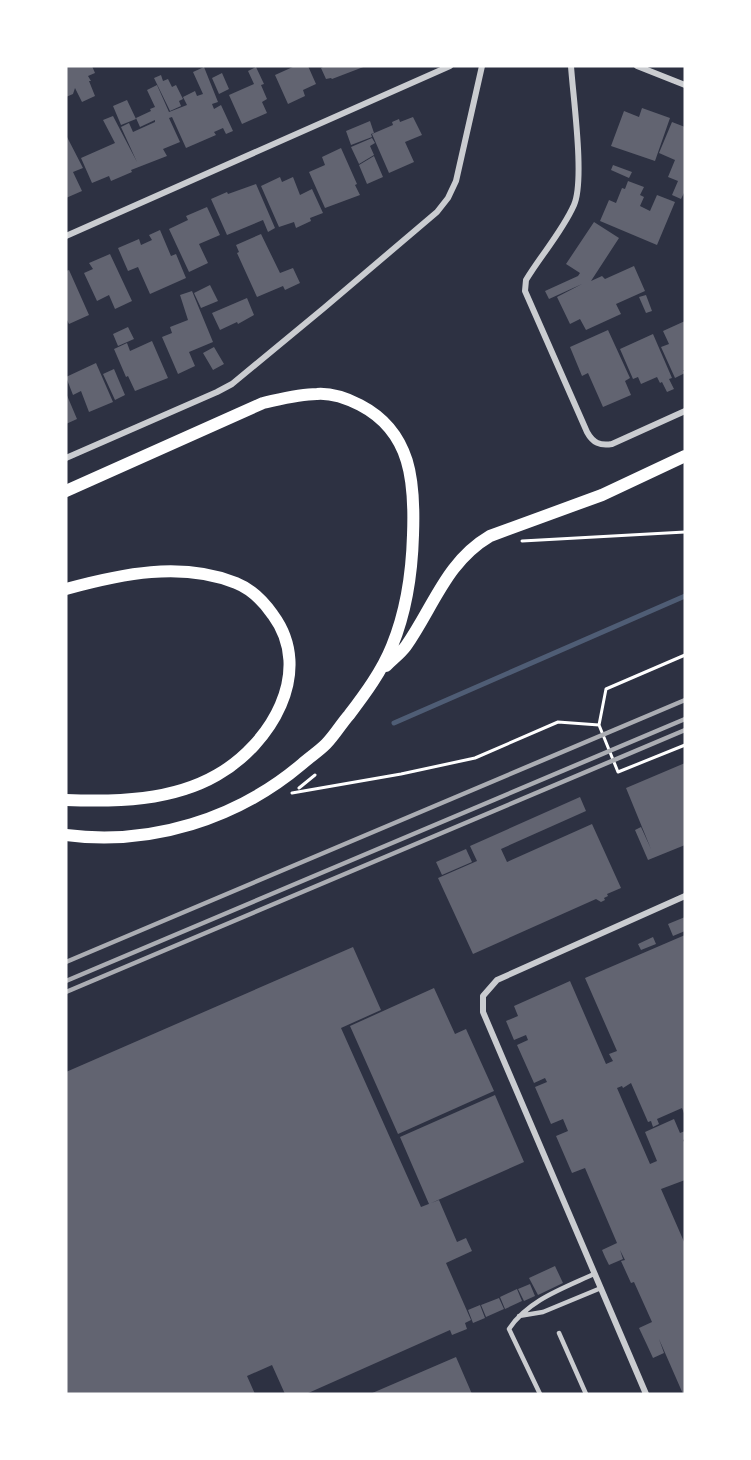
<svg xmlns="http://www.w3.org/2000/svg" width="751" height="1460" viewBox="0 0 751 1460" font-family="'IBM Plex Sans',sans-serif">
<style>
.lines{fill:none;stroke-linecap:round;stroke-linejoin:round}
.stream{stroke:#4f5d75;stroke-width:5}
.building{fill:#626471}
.path{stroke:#fff;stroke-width:3}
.service{stroke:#caccd0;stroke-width:4.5}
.minor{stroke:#caccd0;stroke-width:6}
.secondary{stroke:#fff;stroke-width:12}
.rail{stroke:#abadb3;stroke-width:4.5}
</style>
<rect width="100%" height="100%" fill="#2d3142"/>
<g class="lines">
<!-- stream -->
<path class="stream" d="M394,723L685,596"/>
</g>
<!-- building -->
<path class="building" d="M66,66H92L95,73L88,76L91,81H89L95,96L82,102L75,88L73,94L66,97Z
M295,66H308L316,84L303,90L305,96L288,104L275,75Z
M325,66H366L332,79L331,78L326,79L321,68Z
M204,67L218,102L212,104L214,109L221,105L233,131L226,134L223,128L214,132L216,135L186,148L172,117L169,118L180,142L163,149L167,156L131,170L132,172L111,181L109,176L92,183L81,158L115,143L103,120L113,116L137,162L121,127L129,123L133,132L155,122V120L140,127L136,118L151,111L150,109L155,107L147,90L157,85L169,112L187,105L183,97L195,91L197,96L203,94L193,72Z
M256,67L264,84L261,85L267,99L262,102L267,113L242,124L229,95L254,84L248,71Z
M222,73L229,89L219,94L212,78Z
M161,75L163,81L168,79L172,87L176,85L183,99L179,101L181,106L170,111L154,78Z
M127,100L136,119L121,125L113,106Z
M642,108L670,118L655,161L611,146L624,111L639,117Z
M413,117L422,135L405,142L414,162L389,173L372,134L393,125L392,122L399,119L400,122Z
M370,121L374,133L371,134L372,137L351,145L346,131Z
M672,122L685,127V191L681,199L672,195L678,181L668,177L675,160L659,153Z
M66,135L83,168L73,172L82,191L66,198Z
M372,138L375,143L370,146L374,155L359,164L351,147Z
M341,148L357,184L355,185L360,195L325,208L309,172L325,165L322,157Z
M374,156L383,177L367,184L359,165Z
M613,165L632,172L629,178L611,170Z
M280,177L282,182L293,177L300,195L312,189L323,213L310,218L311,221L296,228L294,222L279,227L261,186Z
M628,181L644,187L640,195L644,197L640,206L650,211L657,195L675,202L657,245L600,221L609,200L616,203L622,188L625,189Z
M256,184L275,228L268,232L263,220L227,235L211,199L227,192L228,194Z
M207,207L220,235L199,244L208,263L189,272L169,229L188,220L186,216Z
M594,222L619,238L591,281L602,276L605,279L634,266L645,291L616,304L621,314L586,330L580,319L570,324L557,297L582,284L549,299L545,291L578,276L580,273L566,264Z
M160,230L171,256L176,254L186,278L150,294L138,267L128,271L118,248L139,239L141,245L152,240L149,235Z
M261,234L280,273L293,268L300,283L285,290L283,286L257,297L237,253L239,252L236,245Z
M110,254L132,301L115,309L109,295L97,301L84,273L93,269L89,263Z
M69,270L89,315L69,324L66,318V271Z
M210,285L218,301L201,308L194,293Z
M192,291L213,342L189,352L195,366L178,374L162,337L172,333L170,327L188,320L180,295Z
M646,295L652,311L646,313L639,297Z
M247,298L254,315L238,324L237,322L220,330L212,313Z
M685,321V370H683L685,373L675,378L661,347L669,344L663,331Z
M128,327L134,339L118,346L113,334Z
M608,330L630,378L625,381L631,395L603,407L588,373L582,376L570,347Z
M653,334L672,378L669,379L674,389L667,392L662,382L660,383L657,377L641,384L638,377L633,379L620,349Z
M152,341L168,378L135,391L128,376L126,377L114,349L127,343L130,351Z
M214,347L224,364L213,370L203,353Z
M96,363L113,402L89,412L81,391L73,395L66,377Z
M114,369L125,395L115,400L103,374Z
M66,393L77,419L66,424Z
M685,763V845L648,860L635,830L641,827L651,849L626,788Z
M580,797L586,811L501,849L507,862L592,824L621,888L607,894L608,896L604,898L605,900L601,902L596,899L473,954L438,878L477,861L470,846Z
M466,849L472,862L442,875L436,862Z
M685,917V931L673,936L668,924Z
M685,935V1116L682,1108L657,1119L659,1124L653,1127L651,1121L648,1122L631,1083L623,1088L622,1086L617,1088L650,1164L657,1161L645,1132L674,1119L680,1133L685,1131V1139L683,1140L685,1144V1180L661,1189L685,1244V1394H683L659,1339L664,1353L653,1358L647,1345L639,1328L652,1322L634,1282L631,1283L621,1261L625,1260L620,1250L623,1259L609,1265L605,1257L602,1250L617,1243L585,1168L572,1173L556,1136L568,1131L563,1119L551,1124L535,1087L547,1082L545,1078L534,1083L517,1045L528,1040L526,1035L514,1040L506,1021L518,1016L514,1006L570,981L606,1064L613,1061L609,1054L617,1051L585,978Z
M653,937L656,944L641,950L638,944Z
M353,947L381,1010L341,1028L421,1207L439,1200L457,1242L466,1238L472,1251L446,1263L471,1320L465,1323L467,1329L452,1335L450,1330L306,1394H285L272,1365L247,1376L255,1394H66V1072Z
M434,988L455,1034L466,1029L494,1091L398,1134L350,1026Z
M495,1095L524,1162L429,1204L400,1137Z
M555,1266L563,1283L538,1295L529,1278Z
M530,1284L535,1296L524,1301L518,1289Z
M517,1289L522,1301L505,1309L500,1297Z
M499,1298L504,1309L486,1317L481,1305Z
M480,1305L485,1318L473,1323L468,1310Z
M456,1357L472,1394H370Z"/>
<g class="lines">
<!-- path -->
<path class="path" d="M522,541L685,532
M599,725L606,689L685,655
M299,788L315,775
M292,793L401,774L475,758L558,722L599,725L618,772L685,745"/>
<!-- service -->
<path class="service" d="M519,1316L543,1312L601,1288
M559,1333L586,1394
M540,1394L509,1329C528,1300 564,1288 594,1274"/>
<!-- minor -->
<path class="minor" d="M571,66C573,97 585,180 574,205C562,232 541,255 526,280L525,291L587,432C593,443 600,446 612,444L685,411
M637,66L685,85
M66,236L450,66
M66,458L217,392L232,384L324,308L437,212L448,198L456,181L482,66
M646,1394L483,1012V996L497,980L685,896"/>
<!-- secondary -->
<path class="secondary" d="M66,491L263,403C281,399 299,394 317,394C331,393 348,399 360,405C412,432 415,483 413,535C412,571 406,612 392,646C382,671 365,694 349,715C341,724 335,735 326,744C319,751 310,757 302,764C237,819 151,846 66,835
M66,589C121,574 181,561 236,583C251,589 264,602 273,615C315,672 270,745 217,775C172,801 116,802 66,800
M386,666C393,659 401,653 406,646C434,606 446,562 490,536L602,495L685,456"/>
<!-- rail -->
<path class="rail" d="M66,962L685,700
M66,981L685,719
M66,992L685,730"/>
</g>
<!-- border -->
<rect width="751" height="1460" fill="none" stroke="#ffffff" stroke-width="135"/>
</svg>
